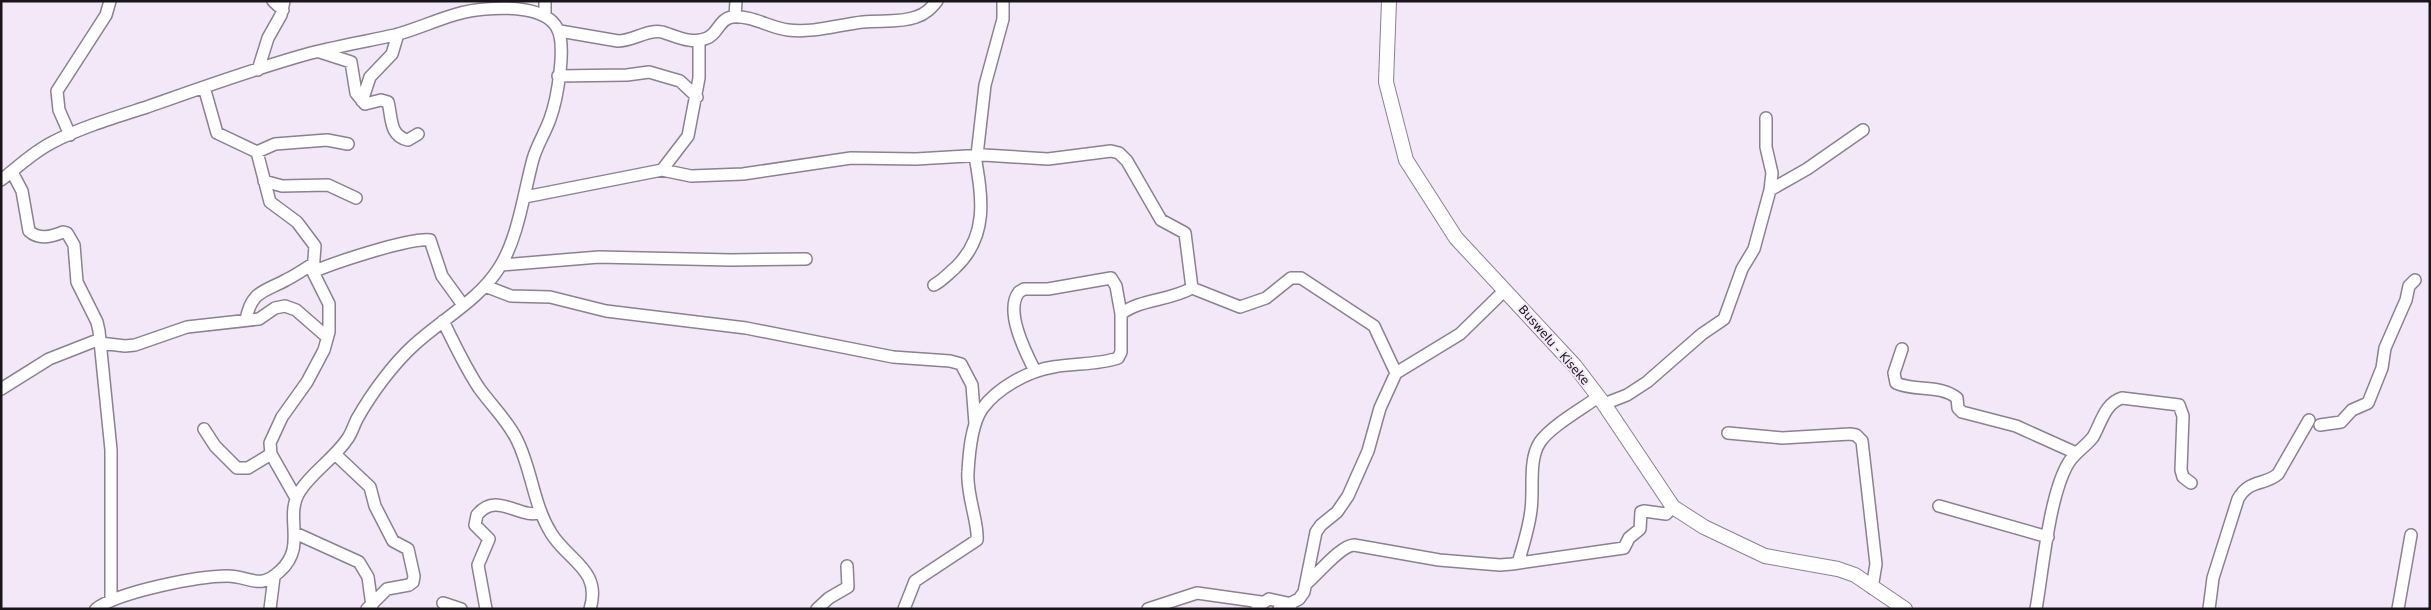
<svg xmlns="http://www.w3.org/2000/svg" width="2431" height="610" viewBox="0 0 2431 610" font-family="'DejaVu Sans',sans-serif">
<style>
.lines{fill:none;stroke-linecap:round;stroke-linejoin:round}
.minor-casing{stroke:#8b818f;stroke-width:14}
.major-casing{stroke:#8b818f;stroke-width:16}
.minor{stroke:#fff;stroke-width:11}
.major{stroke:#fff;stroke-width:14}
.labels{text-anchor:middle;stroke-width:4;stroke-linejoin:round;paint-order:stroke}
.street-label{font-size:12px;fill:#18151a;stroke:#f3e8f8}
</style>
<rect width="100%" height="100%" fill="#f3e8f8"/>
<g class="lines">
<defs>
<path id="minor" d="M273,1L283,10
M545,1V16
M735,17L736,1
M560,31L618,41C633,41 648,29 662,32C676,36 692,45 707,38C718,34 719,19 732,17C752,15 770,28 788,30C815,33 837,25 863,22C880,20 900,23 916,17C926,14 931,8 937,1
M320,52L351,62L356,93L365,104L381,100L388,102C392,117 389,136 408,140L418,134
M258,70L268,38L281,15L284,1
M558,76L627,75L649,72L680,81L697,97
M204,87L217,133L257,152L275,144L327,140L348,144
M362,101L370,77L392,54L398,34
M1766,118V147L1772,173L1770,190
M70,135L59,110L57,91L106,15L110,1
M257,152L270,202L297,222L315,246L313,272L329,304V332L324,350L307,382L282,417L270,443L271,454L296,498
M977,155L985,85L1003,19V1
M662,170L688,136L699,78V40
M12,172L22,191L29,231C39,240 51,237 63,232L67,233L74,245L77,282L97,322L99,331L111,450V599
M1,180C18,167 33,152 53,142C82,127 116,117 147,107C201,88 256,68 311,53C339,46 367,41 395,35C425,27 453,11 485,9C506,7 546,7 557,28C567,45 557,100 550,119C545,133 537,145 533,159C524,192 518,239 499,268C478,301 442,319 414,345C393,364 371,394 357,419C354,425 352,432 348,438C335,458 313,471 300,491C283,517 308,546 280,571C259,591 250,576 227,576C198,576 118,592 96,609
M264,181L282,186L328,185L356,198
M525,197L662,170L691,176L743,174L851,158L916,159L984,155L1048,159L1111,151L1119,153L1127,161L1161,220L1185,233L1192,288L1240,307L1266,298L1291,278H1301L1374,326L1396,373
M501,265L599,257L731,260L806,259
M313,272C333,263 411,237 430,240L442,276L463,305
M934,285C943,280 948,274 955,268C989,236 982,197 975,156
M485,286L511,296L550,297L606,311L746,328L893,357L950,361L961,364L972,385L975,424
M246,320C251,291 264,292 286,280C296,275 305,269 314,263
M443,321C454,343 465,367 479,388C491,405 508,421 517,440C532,470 533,504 551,533C568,561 602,570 590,609
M100,343L125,346L135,345L187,327L259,319L275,308L285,306L296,310L327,337
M1902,349L1894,373L1896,383C1917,392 1939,384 1957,398L1958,408L1962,412L2016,426L2076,453
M1035,371C1026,353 1004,311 1019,292L1024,289H1048L1111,278L1116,286L1121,314
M1,389L49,359L100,339
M1604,404L1627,395L1647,382L1702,334L1724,319L1742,269L1754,249L1770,190L1807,169L1863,130
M2320,425L2341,422L2352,410L2368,403L2382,368L2385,348L2406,300L2409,286L2415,280
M204,429L215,446L237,468H248L271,454
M1728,433L1782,438L1850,434L1856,435L1862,441L1876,564L1872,588
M335,454L370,487L375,506L393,541L408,549L414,576L413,582L409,585L387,589L367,609
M1939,506L2048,537
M295,533L359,562L368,577L372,606
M1518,563C1523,546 1529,528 1531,510C1534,489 1528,460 1540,442C1551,426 1582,409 1598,397
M1307,583C1319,573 1340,546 1354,545L1439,560L1500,565L1512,564L1624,548L1629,538L1640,529L1641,512L1644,511L1666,514L1673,507
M443,603L461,609
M1257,607L1269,599L1292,604
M270,609L274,577
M486,609L478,565L489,539L475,525L477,515C497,490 521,521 541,512
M817,609L829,598L848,587L847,566
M904,609L915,581L977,540C979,524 966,494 968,472C969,454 971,425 982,409C997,388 1028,371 1053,367C1074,363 1098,365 1118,358L1121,352V314C1140,299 1169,301 1192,288
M1148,609L1197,593L1261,602
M1279,609L1299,599L1304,592L1316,532L1321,525L1337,512L1348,496L1368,451L1380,408L1396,373L1460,334L1505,290
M2036,609C2043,570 2049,494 2069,462C2076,452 2086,446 2093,437C2101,423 2105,403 2122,398L2179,405L2183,416L2181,470L2183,477L2191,483
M2209,609L2213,578L2238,499C2249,479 2264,486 2278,474L2309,420
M2398,609L2411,535"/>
<path id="major" d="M1389,1L1386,82L1406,160L1456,238L1575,366L1604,404L1673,507L1704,527L1765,556L1838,569L1855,575L1905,609"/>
</defs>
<!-- minor casing -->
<use href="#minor" class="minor-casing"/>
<!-- major casing -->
<use href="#major" class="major-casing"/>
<!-- minor -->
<use href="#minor" class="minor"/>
<!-- major -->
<use href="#major" class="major"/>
</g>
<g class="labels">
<!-- street labels -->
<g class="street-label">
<text transform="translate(1554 345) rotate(49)" y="4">Buswelu - Kiseke</text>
</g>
</g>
<!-- border -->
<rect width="2431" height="610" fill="none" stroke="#18151a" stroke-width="5"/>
</svg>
